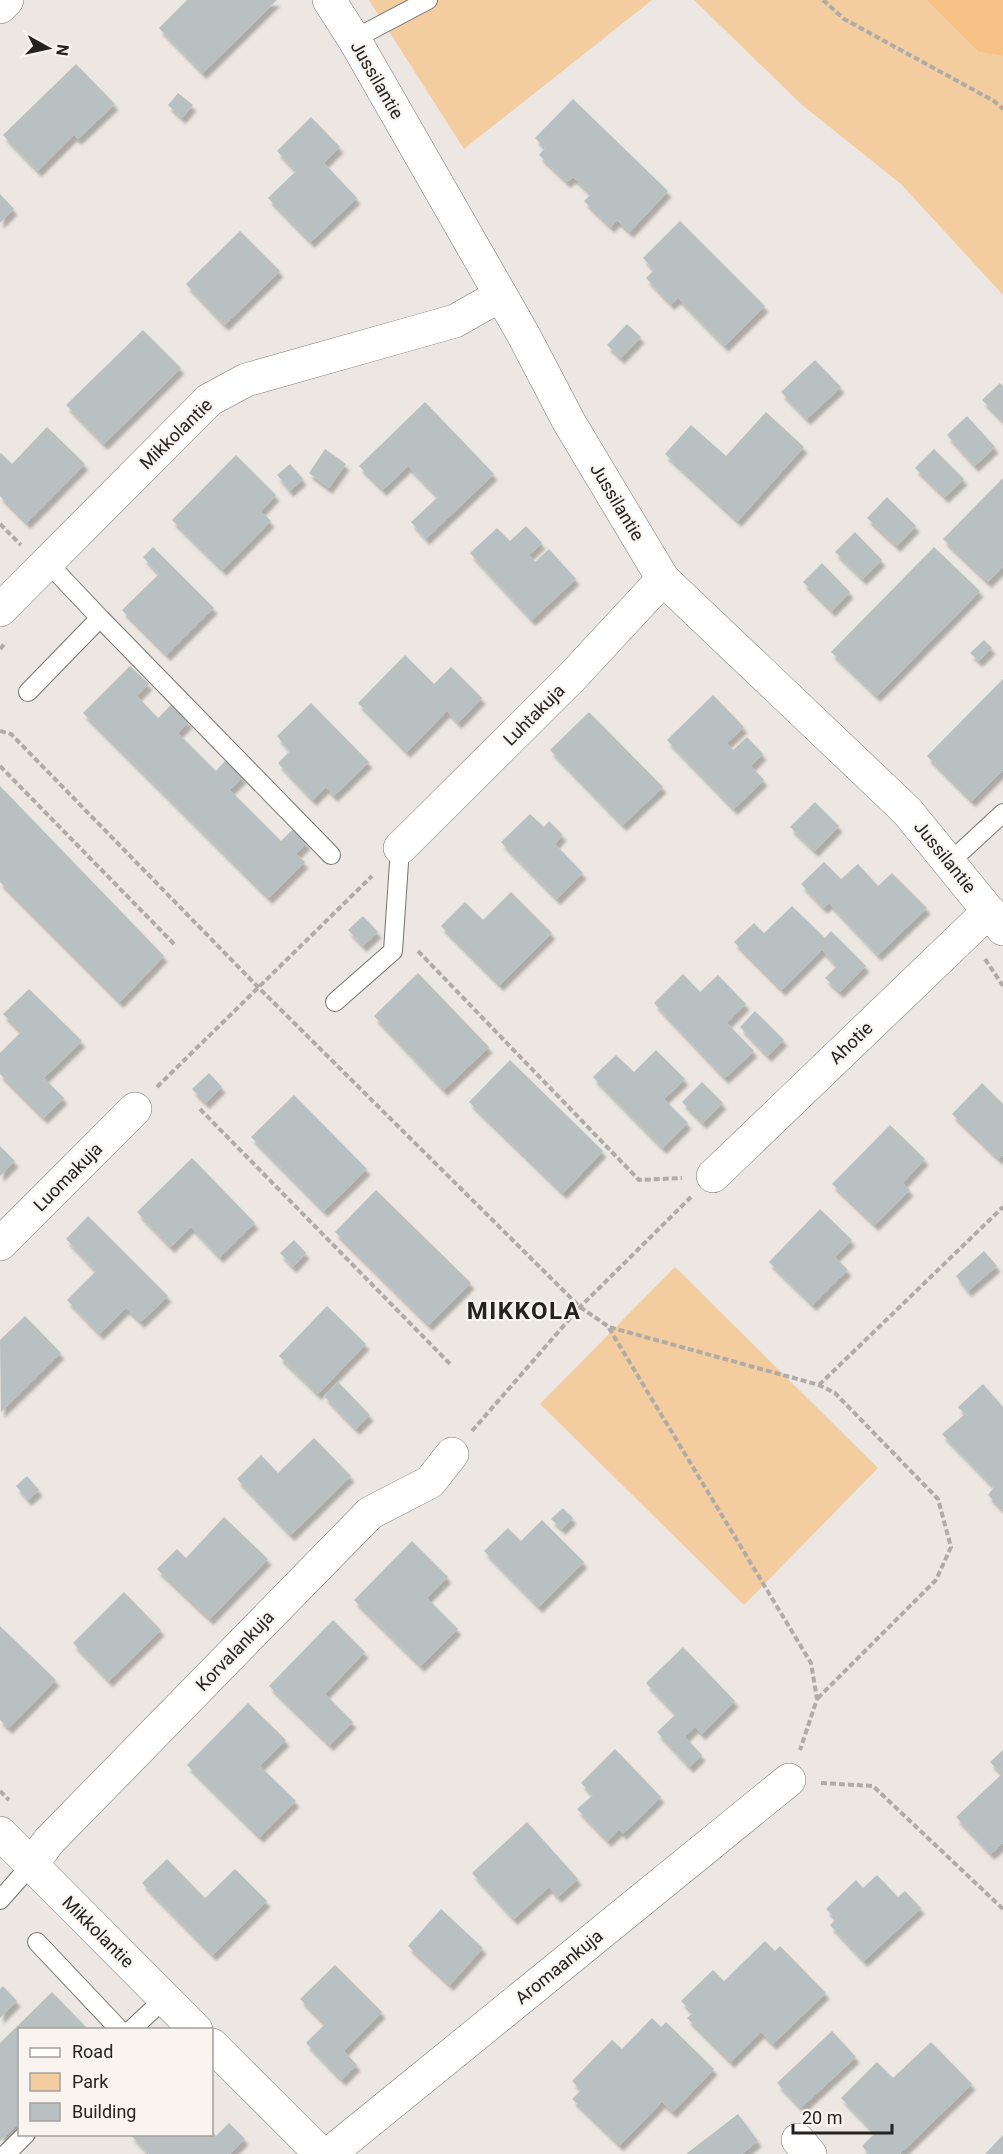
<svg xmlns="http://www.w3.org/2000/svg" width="1003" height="2154" viewBox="0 0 1003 2154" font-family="Roboto,sans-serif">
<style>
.green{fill:#f3cca0}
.water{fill:#f6c285}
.building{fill:#b8c0c1;filter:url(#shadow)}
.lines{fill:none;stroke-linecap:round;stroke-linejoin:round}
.lane-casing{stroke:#77736e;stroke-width:20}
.street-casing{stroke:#77736e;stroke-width:34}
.path{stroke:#afaba7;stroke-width:4;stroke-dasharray:6 3;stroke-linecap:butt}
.lane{stroke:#fff;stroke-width:18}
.street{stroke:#fff;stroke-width:33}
.labels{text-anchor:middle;stroke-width:4.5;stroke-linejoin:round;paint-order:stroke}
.street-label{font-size:18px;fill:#252321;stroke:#f9f4ef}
.district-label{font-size:24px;font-weight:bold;letter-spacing:1.5px;fill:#252321;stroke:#f9f4ef}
</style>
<defs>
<filter id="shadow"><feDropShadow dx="3.5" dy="6" stdDeviation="1.5" flood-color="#0004"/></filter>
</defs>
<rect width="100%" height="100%" fill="#ece7e2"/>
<!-- green -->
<path class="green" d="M369,0H652L464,149Z
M694,0H926L978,52L1003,56V295L901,184L801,104Z
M675,1267L878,1468L744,1605L540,1404Z"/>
<!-- water -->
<path class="water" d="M926,0H1003V56L978,52Z"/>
<!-- building -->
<path class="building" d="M187,0H277L203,73L159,28Z
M76,64L115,104L78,139L74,135L38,171L3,135Z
M178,93L193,105L182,118L168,105Z
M573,99L668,191L630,232L617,220L611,227L584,201L591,194L573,177L567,182L539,155L545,148L535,138Z
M311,117L340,147L324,163L357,198L311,242L268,198L296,171L277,151Z
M0,194L14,209L0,223Z
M680,221L765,306L725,346L678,298L671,304L646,278L654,270L643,258Z
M240,231L280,271L225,325L186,284Z
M627,324L641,337L621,358L607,345Z
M143,330L181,368L104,444L66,405Z
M815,360L841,387L807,419L781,392Z
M1000,383L1003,386V421L982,400Z
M425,402L494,474L426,539L411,522L438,497L408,466L383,490L359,466Z
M766,412L804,447L738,521L665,454L691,425L726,456Z
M967,416L995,447L975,466L947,435Z
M47,427L85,464L27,523L0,496V454L1,453L12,464Z
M325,449L346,464L329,488L309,473Z
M934,449L964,479L945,497L915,468Z
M236,455L276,495L261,511L271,521L223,570L172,520Z
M290,464L303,479L290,491L277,475Z
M1003,478V567L988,582L943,539Z
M887,497L916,526L897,546L867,518Z
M526,526L542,543L529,555L535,562L549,549L576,579L532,620L470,553L497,528L510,541Z
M855,532L882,560L863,579L835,552Z
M153,547L214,608L167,655L122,610L159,574L143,557Z
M934,547L980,591L877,696L831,652Z
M822,563L850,592L832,611L803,582Z
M984,640L992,648L979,661L970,653Z
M405,655L434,684L451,667L482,698L458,723L447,711L407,752L358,703Z
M130,666L149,684L137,696L158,718L171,705L189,722L178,733L216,771L226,760L243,777L230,790L281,841L293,829L307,843L296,854L305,862L269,898L83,713Z
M1003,679V770L972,801L927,756Z
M713,695L744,727L727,743L733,750L747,737L763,754L751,766L764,780L734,809L667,740Z
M311,703L369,762L334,796L326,787L313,800L278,763L290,751L277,736Z
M589,712L663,787L623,825L550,750Z
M0,786L164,956L120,1002L0,882Z
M815,802L839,826L815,851L790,827Z
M530,814L544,827L549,821L563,835L555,844L583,873L557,899L501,842Z
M824,862L841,879L858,864L878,886L892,873L927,908L878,955L829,903L824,908L801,884Z
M511,892L552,933L500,985L441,926L465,902L483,920Z
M792,906L825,938L831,931L866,966L840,992L825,978L837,966L822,950L782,990L734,942L754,923L764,933Z
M363,916L378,932L363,946L348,930Z
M418,973L489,1047L444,1090L374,1016Z
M683,974L700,992L718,975L746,1004L727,1023L754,1051L725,1078L654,1003Z
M29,989L82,1041L44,1078L64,1098L44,1118L0,1074V1053L21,1032L3,1014Z
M755,1011L784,1040L768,1056L740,1027Z
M656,1050L685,1079L664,1099L688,1123L663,1148L593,1077L616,1055L634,1072Z
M510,1060L603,1151L563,1193L469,1102Z
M209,1073L222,1087L206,1103L192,1089Z
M702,1082L723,1103L703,1123L682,1102Z
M982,1083L1003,1104V1155L999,1159L952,1114Z
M294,1095L367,1169L324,1211L251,1137Z
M890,1125L925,1159L903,1183L910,1190L875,1225L832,1184Z
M0,1146L15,1161L0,1176Z
M192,1158L255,1223L220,1257L191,1227L171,1247L137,1212Z
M376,1190L471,1283L429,1325L335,1232Z
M820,1209L852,1240L835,1257L848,1270L813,1305L769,1262Z
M88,1216L168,1296L141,1322L126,1308L100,1334L67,1300L96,1271L66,1239Z
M294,1240L306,1253L293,1267L280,1253Z
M984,1251L997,1266L968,1291L956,1276Z
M327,1306L366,1344L318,1394L279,1356Z
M25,1316L61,1353L1,1412L0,1340Z
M338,1382L370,1415L356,1429L324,1396Z
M983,1384L1003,1407V1510L988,1495L994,1487L942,1434L965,1414L958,1407Z
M314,1438L351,1476L291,1535L237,1479L261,1455L278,1473Z
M27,1476L39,1490L28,1500L16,1486Z
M563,1508L573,1518L562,1529L551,1519Z
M224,1517L268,1559L210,1619L157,1569L177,1549L186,1558Z
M542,1520L584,1562L539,1607L484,1551L508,1528L521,1541Z
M412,1541L448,1577L427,1598L458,1629L421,1666L354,1600Z
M124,1592L161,1630L109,1681L73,1643Z
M333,1620L365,1652L325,1694L353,1722L330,1745L269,1686Z
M0,1626L56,1680L9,1728L0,1720Z
M683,1647L735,1701L702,1734L695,1727L685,1737L702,1755L690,1767L657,1732L676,1714L646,1683Z
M248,1703L286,1740L260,1766L296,1801L260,1837L187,1765Z
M615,1749L661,1797L623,1834L619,1830L608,1841L577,1809L593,1795L581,1783Z
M1003,1750V1843L991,1854L956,1817L1002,1774L990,1762Z
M527,1822L578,1879L558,1897L549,1887L514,1919L472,1873Z
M167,1859L205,1898L235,1869L267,1901L213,1955L142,1883Z
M877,1875L898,1897L905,1891L921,1908L864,1961L830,1925L836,1919L826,1909L856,1880L863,1888Z
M441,1909L483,1948L450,1985L408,1946Z
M765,1941L775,1951L780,1946L826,1993L773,2044L761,2032L731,2062L687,2018L693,2013L681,2001L713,1970L724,1981Z
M335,1965L382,2012L344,2051L357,2065L342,2080L306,2043L325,2024L300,1999Z
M3,1986L17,2001L0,2018V1989Z
M52,1992L89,2030H20V2122L0,2141V2043Z
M652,2018L661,2027L666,2022L714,2069L673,2112L662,2102L620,2145L572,2099L581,2090L572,2081L612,2040L622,2049Z
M832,2031L856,2057L801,2108L777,2083Z
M931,2042L972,2084L900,2154H869L862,2146L875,2133L841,2098L877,2062L893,2078Z
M738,2114L758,2141L742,2154H686Z
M229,2123L245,2139L230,2154H149L130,2134H212V2131L216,2136Z
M1003,2135V2154H985Z"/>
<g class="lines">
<defs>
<path id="lane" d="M354,39L428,0
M100,618L331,855
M28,692L100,618L47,562
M950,862L1003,813
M335,1002L393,951L400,848
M0,1900L31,1865
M37,1942L120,2030
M131,2030L165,1998
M6,2154L26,2134"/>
<path id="street" d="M329,0L354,39L523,334L569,422L663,579L907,811L1003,929
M0,7L7,0
M0,610L209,400L246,380L455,321L499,296
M400,848L572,677L663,579
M713,1176L989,911
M0,1244L135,1109
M0,1833L196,2030
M31,1865L49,1841L370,1513L430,1482L452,1454
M212,2045L321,2154
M798,2140L810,2154
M329,2154L789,1780"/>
</defs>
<!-- lane casing -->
<use href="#lane" class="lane-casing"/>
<!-- street casing -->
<use href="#street" class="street-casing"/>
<!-- path -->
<path class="path" d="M823,0L844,19L994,101L1003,109
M0,524L21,545
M0,649L6,642
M0,731L11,734L258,987L580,1307L609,1327L819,1385L835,1393L938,1499L951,1547L936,1580L817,1699
M0,766L175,945
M418,951L639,1180L682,1178
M985,959L1003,986
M157,1087L372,876
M200,1109L450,1364
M609,1328L811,1663L817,1699L800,1750
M819,1385L1003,1207
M472,1431L580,1307L691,1197
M821,1783L873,1786L1003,1909
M0,1791L9,1800"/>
<!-- lane -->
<use href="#lane" class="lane"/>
<!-- street -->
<use href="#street" class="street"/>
</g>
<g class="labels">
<!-- street labels -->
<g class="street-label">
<text transform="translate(377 80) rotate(60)" y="6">Jussilantie</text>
<text transform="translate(176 434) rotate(-44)" y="6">Mikkolantie</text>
<text transform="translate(617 502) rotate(59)" y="6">Jussilantie</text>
<text transform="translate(534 715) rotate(-45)" y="6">Luhtakuja</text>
<text transform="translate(945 857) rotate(51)" y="6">Jussilantie</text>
<text transform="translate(851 1043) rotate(-44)" y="6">Ahotie</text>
<text transform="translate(68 1177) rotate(-45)" y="6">Luomakuja</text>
<text transform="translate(235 1651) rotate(-46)" y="6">Korvalankuja</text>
<text transform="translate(98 1932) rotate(45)" y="6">Mikkolantie</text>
<text transform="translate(559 1967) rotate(-39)" y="6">Aromaankuja</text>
</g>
<!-- district labels -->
<g class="district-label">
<text x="524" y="1319">MIKKOLA</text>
</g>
</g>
<!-- legend -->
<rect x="18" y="2028" width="195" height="108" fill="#f9f4ef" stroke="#a4a09d" stroke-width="1.5"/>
<rect x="30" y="2048" width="30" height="9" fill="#ffffff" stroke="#a4a09d" stroke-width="1.5"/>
<text x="72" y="2058" font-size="18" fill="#252321">Road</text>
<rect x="30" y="2073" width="30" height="18" fill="#f3cca0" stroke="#a4a09d" stroke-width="1.5"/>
<text x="72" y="2088" font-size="18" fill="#252321">Park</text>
<rect x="30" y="2103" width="30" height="18" fill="#b8c0c1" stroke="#a4a09d" stroke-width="1.5"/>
<text x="72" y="2118" font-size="18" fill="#252321">Building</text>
<!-- north arrow -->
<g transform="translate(48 48) rotate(98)" stroke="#f9f4ef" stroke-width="4.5" paint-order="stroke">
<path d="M0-4.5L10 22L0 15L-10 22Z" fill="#252321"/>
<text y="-9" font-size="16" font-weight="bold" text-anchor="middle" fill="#252321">N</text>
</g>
<!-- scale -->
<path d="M793 2124v9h99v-9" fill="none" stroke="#252321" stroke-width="3"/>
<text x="802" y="2124" font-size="18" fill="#252321" stroke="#f9f4ef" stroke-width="4.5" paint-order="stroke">20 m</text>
</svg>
